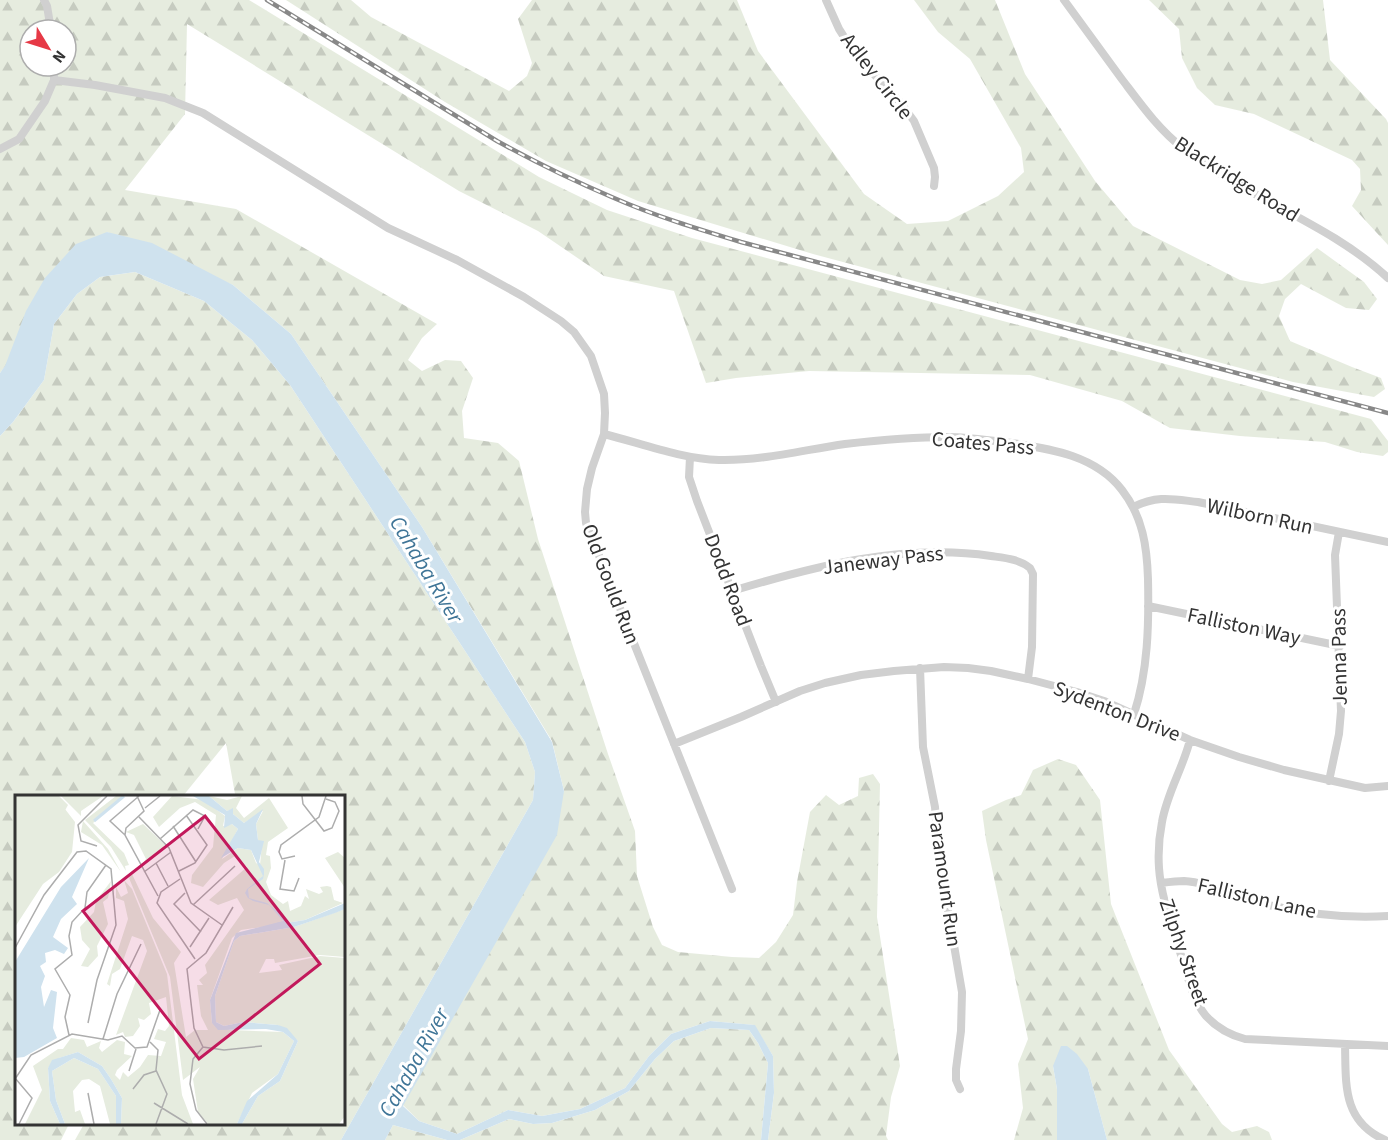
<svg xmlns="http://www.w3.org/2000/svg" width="1388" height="1140" viewBox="0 0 1388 1140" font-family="'Source Sans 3',sans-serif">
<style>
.forest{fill:url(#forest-firs);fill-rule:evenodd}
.water{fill:#cfe2ee}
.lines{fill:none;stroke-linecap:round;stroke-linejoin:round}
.minor{stroke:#d0d0d0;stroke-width:8}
.rail-casing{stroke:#888;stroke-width:4.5}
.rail{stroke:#fff;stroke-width:2;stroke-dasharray:7;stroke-linecap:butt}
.labels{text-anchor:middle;stroke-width:6;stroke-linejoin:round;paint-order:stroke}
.street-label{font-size:21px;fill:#333;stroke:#fff}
.water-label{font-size:22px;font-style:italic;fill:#3f7597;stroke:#fff}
.inset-river{fill:none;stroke:#cfe2ee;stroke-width:3}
.inset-road{fill:none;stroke:#adadad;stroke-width:1.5}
.view{fill:#c2185b;fill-opacity:0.15;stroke:#c2185b;stroke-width:3}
.inset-edge{fill:none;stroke:#333;stroke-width:3}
</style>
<defs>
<pattern id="forest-firs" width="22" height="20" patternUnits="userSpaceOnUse" patternTransform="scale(1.5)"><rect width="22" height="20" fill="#e6ecdf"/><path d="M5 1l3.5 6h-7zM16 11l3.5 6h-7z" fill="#c6cbc0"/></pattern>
</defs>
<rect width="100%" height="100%" fill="#fff"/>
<!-- forest -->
<path class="forest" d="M0,0H249L539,177L607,210L692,238L1371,419L1388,441V452L1383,456L1357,452L1325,442L1240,436L1170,428L1122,401L1030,375L809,371L736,378L706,383L674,291L604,276L538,231L459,191L187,24L185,114L125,190L236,209L437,324L422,338L408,360L422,371L445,360L461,361L473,378L462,411L464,438L498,443L519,461L538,539L608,754L635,831L637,876L653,927L662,945L678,952L732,957L759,958L776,942L793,915L797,882L810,812L826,795L839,805L858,796L859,778L873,774L880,784L877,917L900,1066L891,1097L886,1136L888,1140H768L774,1093L773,1056L754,1025L710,1021L671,1034L649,1056L625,1088L580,1109L542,1116L508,1110L457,1134L419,1121L403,1105L564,791L552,741L422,527L291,334L233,285L107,232L0,373ZM30,30H66V66H30Z
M286,0H351L371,17L509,91L527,76L532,63L518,19L532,0H737L758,51L864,194L907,224L948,221L998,196L1024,172L1021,148L970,59L938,32L914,0H995L1025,74L1095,181L1133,226L1240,280L1262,284L1281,280L1317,248L1364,282L1377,299L1369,310L1346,308L1301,284L1285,299L1279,316L1290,341L1352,367L1381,378L1385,389L1374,397L1293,382L813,254L638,201L546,161L445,102Z
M1149,0H1323L1330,60L1386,119L1388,123V245L1352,206L1361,190L1360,169L1352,160L1254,114L1215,105L1197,88L1182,58L1179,29Z
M135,272L204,301L252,340L290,385L525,742L535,772L533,800L341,1140H75L84,1124H344V796H237L235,794L226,743L183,796H16V1124H69L61,1140H0V436L13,422L44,380L54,324L77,294L100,277Z
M1058,759L1076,765L1100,800L1111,904L1169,1050L1222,1124L1232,1132L1257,1126L1269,1132L1272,1140H1107L1088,1069L1053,1066L1057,1089V1140H1014L1023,1108L1018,1064L1028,1039L986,840L982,811L1006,800L1021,795L1033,770Z
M711,1028L749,1030L758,1043L768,1063L761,1140H385L393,1125L447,1140H460L509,1119L533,1124L552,1123L595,1110L629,1091L655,1059L674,1041Z"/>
<!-- water -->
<path class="water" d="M107,232L152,243L233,285L291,334L422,527L552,742L564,791L557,835L403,1106L419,1121L457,1134L508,1110L542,1116L580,1109L625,1088L649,1056L671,1034L710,1021L755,1025L773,1056L774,1093L768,1140H761L768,1063L758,1043L749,1030L711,1028L674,1041L655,1059L629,1091L595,1110L552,1123L533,1124L509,1119L460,1140H447L393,1125L385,1140H341L533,800L535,772L525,742L290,385L252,340L204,301L135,272L100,277L77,294L54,324L44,380L13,422L0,436V373L5,366L26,311L45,278L76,244Z
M1061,1046H1067L1077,1054L1088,1069L1107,1140H1057V1089L1053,1066Z"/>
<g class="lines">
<!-- minor -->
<path class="minor" d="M44,0L47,6L51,30
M826,0L839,29L855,54L900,102L914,121L934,168L935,177L934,186
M1064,0C1083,26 1102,52 1121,78C1140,103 1158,129 1184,149C1248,199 1329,223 1388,278
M54,66V80
M0,149L19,139L45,101L54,80L95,85L165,98L203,113L388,228L457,260L524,297L561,321L574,332L591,356L604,394L605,413L604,434L592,468L587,489L585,512L586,523L732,889
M604,434C640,443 682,459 719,460C762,461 803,450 845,444C879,440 915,437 949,437C970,437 991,441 1012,443C1052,449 1096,456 1122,490C1143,517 1147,547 1148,579C1149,625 1148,671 1134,714
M690,457L689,477L697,501L761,666L776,702
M1133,507C1158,495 1172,499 1198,502L1388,542
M732,591C815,566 904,543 991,556C1005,558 1019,559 1030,568L1033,574L1032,647L1028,679
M1148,606L1340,646
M920,668L923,747L935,807L939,858L962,992L961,1031L956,1069V1080L960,1089
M1190,740C1183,768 1167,793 1162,822C1159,837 1158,853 1159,868C1161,897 1172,925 1180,952C1187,973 1192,999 1206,1016C1217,1028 1230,1035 1245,1039L1388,1046
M674,744L741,717L800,691L825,683L861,675L894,671L944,667L968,668L991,671L1028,679L1077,692L1104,701L1190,740L1239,757L1284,770L1365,788L1388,786
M1329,781L1339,734L1341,711L1335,555L1339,532
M1161,883C1169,882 1177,881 1184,881C1207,882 1236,897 1260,903C1301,913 1345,919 1388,916
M1345,1044C1346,1084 1342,1121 1385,1140"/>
<defs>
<path id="rail" d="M267,0L497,141C535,162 574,181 614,198C655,216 698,229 741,242L1388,413"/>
</defs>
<!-- rail casing -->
<use href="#rail" class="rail-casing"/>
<!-- rail -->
<use href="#rail" class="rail"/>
</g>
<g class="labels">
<!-- street labels -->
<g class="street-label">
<text transform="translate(877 76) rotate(52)" y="7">Adley Circle</text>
<text transform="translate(1237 179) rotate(32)" y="7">Blackridge Road</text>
<text transform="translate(983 443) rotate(5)" y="7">Coates Pass</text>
<text transform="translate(1260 516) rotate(12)" y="7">Wilborn Run</text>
<text transform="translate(883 560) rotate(-7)" y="7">Janeway Pass</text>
<text transform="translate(728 580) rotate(69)" y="7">Dodd Road</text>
<text transform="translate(611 584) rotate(69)" y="7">Old Gould Run</text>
<text transform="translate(1244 626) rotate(12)" y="7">Falliston Way</text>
<text transform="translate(1339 657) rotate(-91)" y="7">Jenna Pass</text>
<text transform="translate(1117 711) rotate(21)" y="7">Sydenton Drive</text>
<text transform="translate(945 879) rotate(82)" y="7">Paramount Run</text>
<text transform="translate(1257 898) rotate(13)" y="7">Falliston Lane</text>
<text transform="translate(1184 952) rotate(71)" y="7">Zilphy Street</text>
</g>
<!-- water labels -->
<g class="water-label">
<text transform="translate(427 569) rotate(59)" y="8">Cahaba River</text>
<text transform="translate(413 1062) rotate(-61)" y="8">Cahaba River</text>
</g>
</g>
<!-- overview -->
<g transform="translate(15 795)">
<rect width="330" height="330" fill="#fff"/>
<path d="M40,1L60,27L57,57L44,77L28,89L0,132V91ZM46,1H88L66,16V21ZM101,1H108L78,28L109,58L114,70L110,71L111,76L96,52L70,25ZM157,1L189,5L210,21L208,31L217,29L223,34L207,64L223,53L236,55L241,68L245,70L247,49L243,45L241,29L248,16L229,28L218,19V14L212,16L194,1L212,5L227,1L221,13L229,23L254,3L273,33L253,47L251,60L255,61L256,73L251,87L256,100L268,109L273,106L275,116L286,111L290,101L294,104L291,94L304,99L308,97L305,92L312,91L316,92L319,105L328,108L290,125L271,128L267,121L268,129L226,135L217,143L195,205L197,228L215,235L268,237L279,246L263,279L237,298L222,329H193L183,317L178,284L185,272L168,285L155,182L114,83L117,79L138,123L166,157L159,168L171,242L180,235H193L186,221L182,190H188L184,185L192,178L190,170L229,115L222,103L203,110L194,105L232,72L220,61L209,68L188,92L176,88L177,80L198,52L201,20L180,7L165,13L144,32L138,22ZM68,26L93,54L106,77L87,50L66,37ZM323,57L330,63V93L310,63ZM109,85L117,94L152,179L167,300L178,329H106L107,303L96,284L87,271L63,257L44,263L33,273L35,306L45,329H10L27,295L18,271L43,254H48L56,243L69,245L72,252L86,246L84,253L87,257L102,245L110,247L109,259L117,261L102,275L100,280L105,285L108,277L113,282L125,272L133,260L146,261L151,247L139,244L143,234L150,236L154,231L151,202L134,208L136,219L129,225L123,223L125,231L118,241L110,242L108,237L101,240L132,156L128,145L117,141L105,174L97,179L95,191L92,189L113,124L109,106L101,103V92L106,102L113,98ZM96,86L93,103L88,107L93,129L82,151L83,161L73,172L66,171L75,154L67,145L65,132L79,117L81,106ZM330,114V162L305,160L260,168L259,164H251L244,178L267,175L264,170L305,161L330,163V321L324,329H227L243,301L265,286L283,246L263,230L228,227L209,231L201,227L200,201L219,146L225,141L279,132ZM59,263L83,274L101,301V329H95L85,291L74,284L67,285L58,296L60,317L65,315L70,329H50L41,305L37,276Z" fill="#e6ecdf"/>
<path d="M128,29L150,50L127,70L131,64L119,40L111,37Z" fill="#e6ecdf"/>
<path d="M0,1H44L53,10L5,97H0Z" fill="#e6ecdf"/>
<path d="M178,1H194L212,16L218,13V19L229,28L248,14L241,29L243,45L249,46L244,67L249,74V79L248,84L233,94L234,103L252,108L267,120L271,128L290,125L330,108V114L320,118L279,132L225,141L219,146L200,201L201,227L209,231L228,227L263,230L272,233L283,246L265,286L243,301L227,329H222L232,306L263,279L279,246L268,237L251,234L203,235L197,228L195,205L221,138L268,126L254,110L238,106L233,103L230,98L232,94L248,81L236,55L223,53L206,63L223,34L217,29L209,33L210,20ZM74,63L57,102L62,109L46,124L38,142L53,153L49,159L40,155L30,158L31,167L25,171L30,181L26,192L29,212L36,195L42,197L38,233L42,243L9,262L0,263V167L46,92ZM63,257L87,271L96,284L107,303L106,329H101V301L83,274L59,263L37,276L41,305L50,329H45L35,306L33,273L37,265Z" fill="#cfe2ee"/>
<path class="inset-river" d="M79,26L109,1"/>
<path class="inset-road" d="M122,1L129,16L111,33L110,40L143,101M287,1L288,9L309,36L317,33L324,16L320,7L311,4M130,13L145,1M124,22L154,53L176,108L207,130M158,31L181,67M110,40L95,26L124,1M145,44L178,15L190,21L183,34M82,51L66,46L63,30L92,1M280,61L267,64L264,57L266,50L304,22L311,1M270,65L265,94L279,96L284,83M141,68L153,91M164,76L180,68L192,50L171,20M129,77L156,57M165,84L146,97L142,108L180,164M170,98L159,109L186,137M178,110L220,71M218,112L191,158L172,174L179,233L188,252L209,255L247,251M175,152L194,123M0,153L29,100L62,57L71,56L96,74L101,130L82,185L73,228M54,240L50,222L55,200L40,174L57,160L54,141L57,127L70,113L72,97L91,70M88,244L102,199L126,149M135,247L143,255L141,275L152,299L141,329M188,252L178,264L175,289L181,315L192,329M114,276L121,254M0,283L17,303L4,329M0,284L16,260L57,239L93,245L107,241L120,253L132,252L145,215M118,294L129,280L141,276M73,298L79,329M139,308L173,329"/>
<path class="view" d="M190,21L305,169L184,264L68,116Z"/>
<rect width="330" height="330" class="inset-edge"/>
</g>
<!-- north arrow -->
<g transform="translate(48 48) rotate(128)"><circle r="28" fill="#ffffff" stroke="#adadad" stroke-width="1.5"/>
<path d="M0-4.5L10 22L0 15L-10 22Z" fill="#e63946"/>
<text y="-9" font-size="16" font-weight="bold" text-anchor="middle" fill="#333333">N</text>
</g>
</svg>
